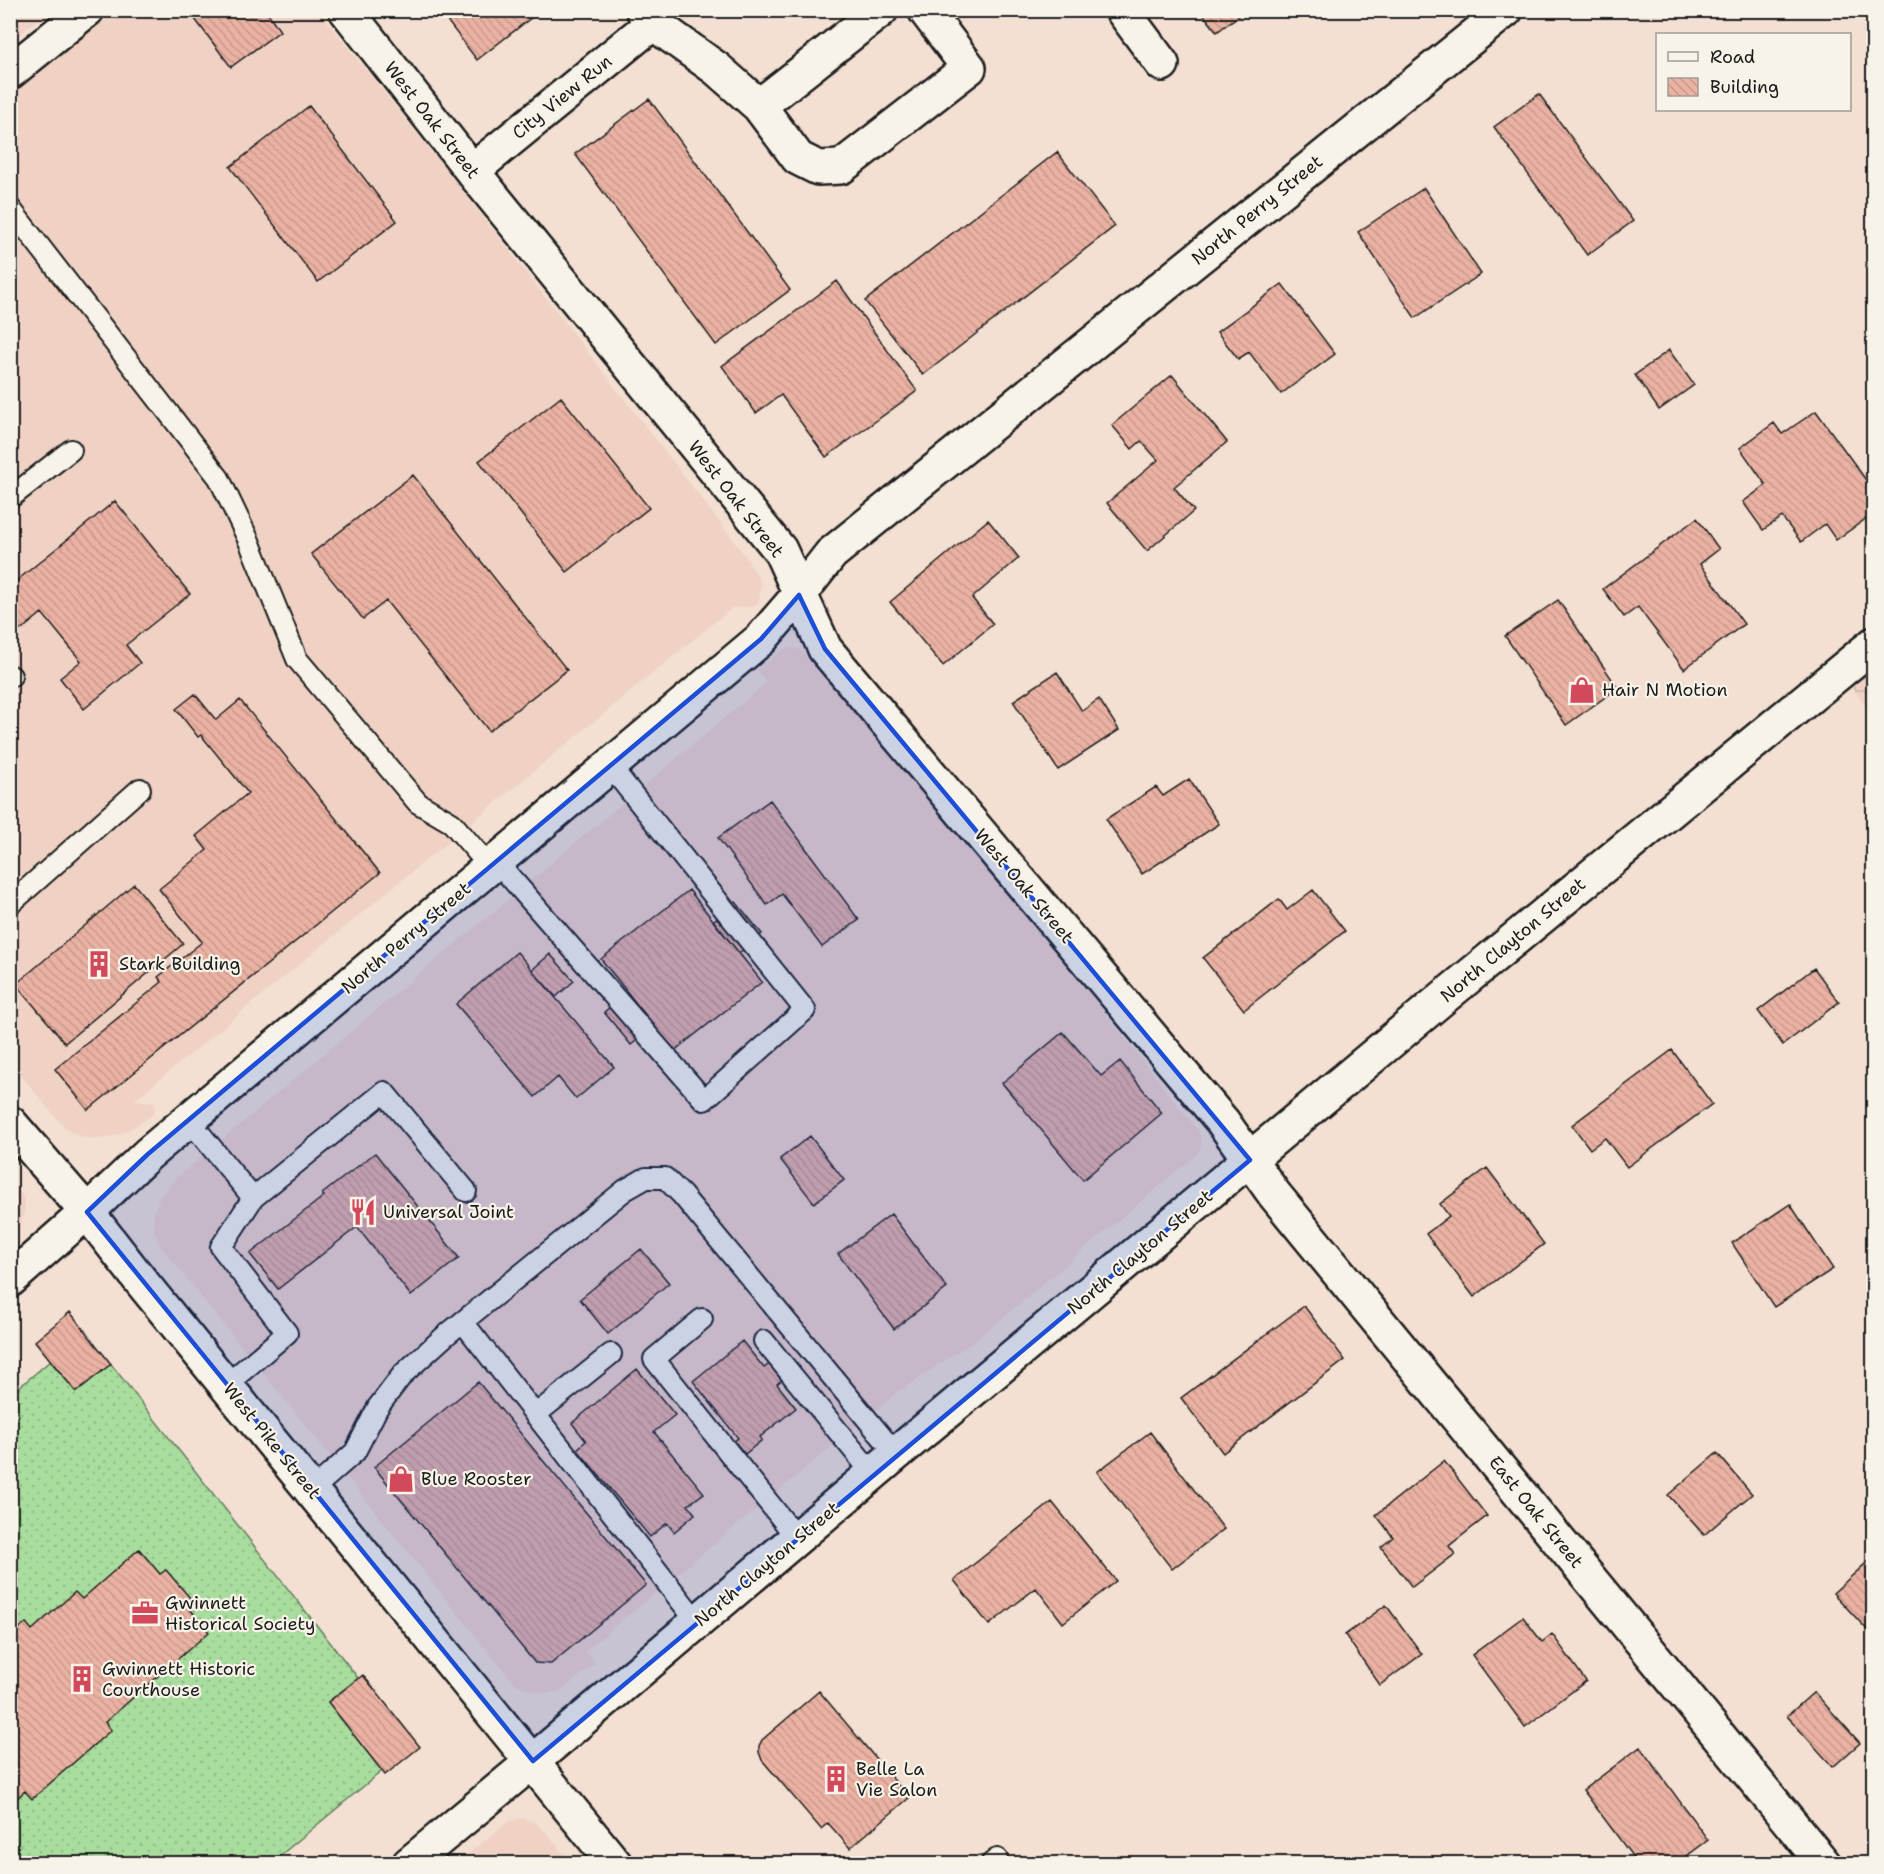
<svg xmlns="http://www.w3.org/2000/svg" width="1884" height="1874" viewBox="0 0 1884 1874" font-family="'Shantell Sans',sans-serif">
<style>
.built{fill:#f0d2c5}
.industrial{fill:url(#industrial-grid)}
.grass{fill:url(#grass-dots);stroke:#627c5d;stroke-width:1.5}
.building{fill:url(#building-back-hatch);stroke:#1c1c1c;stroke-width:1.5}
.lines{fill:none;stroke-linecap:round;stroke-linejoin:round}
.service-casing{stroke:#1c1c1c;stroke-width:24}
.minor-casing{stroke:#1c1c1c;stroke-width:38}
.tertiary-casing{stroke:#1c1c1c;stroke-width:38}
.primary-casing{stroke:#1c1c1c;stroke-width:38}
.service{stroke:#f7f3e8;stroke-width:20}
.minor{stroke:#f7f3e8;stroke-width:33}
.tertiary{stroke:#f7f3e8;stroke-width:33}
.primary{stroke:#f7f3e8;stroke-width:33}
.marked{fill:#1d4ed8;fill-opacity:0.2;stroke:#1d4ed8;stroke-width:4.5;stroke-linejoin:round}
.labels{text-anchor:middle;stroke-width:4.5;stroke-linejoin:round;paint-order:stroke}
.street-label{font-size:18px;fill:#1c1c1c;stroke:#f7f3e8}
.poi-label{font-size:18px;fill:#1c1c1c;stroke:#f7f3e8;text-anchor:start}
</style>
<defs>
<pattern id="industrial-grid" width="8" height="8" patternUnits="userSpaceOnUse" patternTransform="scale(1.5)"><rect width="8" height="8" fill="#f0d2c5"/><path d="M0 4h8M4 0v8" fill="none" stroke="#cdb4a9"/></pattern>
<pattern id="grass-dots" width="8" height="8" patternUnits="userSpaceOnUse" patternTransform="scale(1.5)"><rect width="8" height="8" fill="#a9dd9e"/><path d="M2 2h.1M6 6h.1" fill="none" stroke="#91bd88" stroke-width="1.8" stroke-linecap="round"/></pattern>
<pattern id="building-back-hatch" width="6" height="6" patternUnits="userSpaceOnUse" patternTransform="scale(1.5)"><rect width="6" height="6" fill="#eab2a3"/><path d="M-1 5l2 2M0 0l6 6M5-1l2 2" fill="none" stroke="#c8988c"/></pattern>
</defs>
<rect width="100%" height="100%" fill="#f3e0d3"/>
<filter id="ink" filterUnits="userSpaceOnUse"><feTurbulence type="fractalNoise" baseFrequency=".0167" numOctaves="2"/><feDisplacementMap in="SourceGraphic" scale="12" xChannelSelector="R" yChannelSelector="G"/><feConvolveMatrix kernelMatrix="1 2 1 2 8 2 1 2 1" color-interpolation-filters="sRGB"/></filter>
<g filter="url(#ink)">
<!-- built -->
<path class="built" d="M11,10H49V11L11,41Z
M116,11H319L453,178L736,543L757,574L761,585L759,602L754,607L732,608L135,1100L154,1102L155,1111L151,1116L134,1127L121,1134L107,1138L95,1139L82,1137L71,1132L63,1126L11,1064L10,93Z
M788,648L798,649L808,656L1067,965L1198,1131L1202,1141L1201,1147L1197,1154L998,1322L968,1345L898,1392L585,1651L595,1663L564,1689L556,1692L543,1693L525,1688L517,1684L508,1676L161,1247L154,1232V1212L160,1196L174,1180L766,683L757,669L779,652Z
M11,1180L24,1198L25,1209L21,1224L11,1233Z
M522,1818L536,1823L547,1833L571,1863H456L509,1821Z"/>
<!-- industrial -->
<path class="industrial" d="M1873,668V714L1852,688Z"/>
<!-- grass -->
<path class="grass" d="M50,1361L76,1392L111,1364L358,1678L328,1702L382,1771L271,1863L11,1864V1394Z"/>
<!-- building -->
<path class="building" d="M198,10H266L280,31L231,67L192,15Z
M439,10H541L477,60Z
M1200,10H1246L1217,32Z
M1539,94L1633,221L1587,255L1494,127Z
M649,99L790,290L716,345L575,154Z
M309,106L397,221L318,282L230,167Z
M1057,152L1115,226L923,375L865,301Z
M1424,188L1481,274L1415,318L1358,232Z
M837,281L917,391L826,457L781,395L756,413L722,366Z
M1282,284L1335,354L1281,394L1249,352L1238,359L1217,332Z
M1669,350L1694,385L1659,410L1635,375Z
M1172,375L1227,442L1174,487L1194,511L1147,551L1107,503L1158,460L1141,441L1132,449L1112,425Z
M561,397L649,508L567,572L479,461Z
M1816,411L1874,491V513L1836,540L1825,524L1801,542L1782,517L1763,530L1743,502L1766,485L1740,448L1774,423L1782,434Z
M413,475L567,670L489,731L386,601L363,619L311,554Z
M115,501L190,594L126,645L140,663L84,709L60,678L81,661L42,613L21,630L10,617V586Z
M1697,518L1719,549L1700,564L1744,624L1684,669L1638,607L1624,617L1603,589Z
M988,520L1019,558L972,598L993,624L943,666L890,602Z
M1558,600L1618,688L1566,725L1505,636Z
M1057,672L1082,711L1099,699L1119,730L1058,770L1013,701Z
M195,694L216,720L240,700L380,873L88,1110L55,1069L162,982L158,977L202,942L159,889L207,850L196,836L248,793L201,735L198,737L176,709Z
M1189,779L1219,824L1142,874L1106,819L1156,787L1163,796Z
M770,800L859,920L822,947L782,894L767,905L718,838Z
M134,884L183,944L65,1043L16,984Z
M689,890L762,982L674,1051L601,959Z
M1313,890L1345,931L1244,1010L1203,958L1279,899L1287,910Z
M736,902L762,934L739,953L713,921Z
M517,952L614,1067L576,1099L558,1077L535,1097L456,1004Z
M550,954L574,981L556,997L532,970Z
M1814,968L1839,1002L1783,1045L1758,1011Z
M627,993L655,1026L631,1045L604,1012Z
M1063,1032L1101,1076L1120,1061L1162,1113L1083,1180L1002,1083Z
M1672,1050L1712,1104L1627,1167L1605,1138L1590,1149L1572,1125Z
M810,1136L844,1180L814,1203L780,1159Z
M375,1153L459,1258L411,1296L357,1227L278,1289L250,1254L324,1196L322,1194Z
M1487,1168L1544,1244L1474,1297L1426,1234L1449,1216L1440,1204Z
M1790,1204L1833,1269L1774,1307L1732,1243Z
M891,1214L947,1288L894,1329L838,1254Z
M641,1249L669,1283L608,1334L580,1299Z
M1304,1306L1345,1360L1223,1453L1181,1398Z
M70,1312L111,1364L76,1392L35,1341Z
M742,1341L764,1368L772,1362L784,1378L777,1384L796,1408L760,1437L762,1440L745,1454L734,1441L738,1438L693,1381Z
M637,1369L675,1415L654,1432L704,1493L688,1505L695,1514L674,1532L667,1523L650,1537L577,1449L586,1441L572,1423Z
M478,1382L646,1585L551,1664L535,1663L374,1467Z
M1150,1432L1224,1529L1172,1569L1097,1472Z
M1717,1453L1752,1494L1704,1535L1668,1495Z
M1444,1461L1487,1516L1449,1546L1455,1554L1412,1587L1381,1547L1393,1537L1376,1515Z
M1052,1502L1116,1581L1063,1623L1036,1588L989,1625L954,1580Z
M139,1549L160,1574L166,1570L190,1598L185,1603L209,1632L105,1722L111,1730L32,1799L25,1791L10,1804V1636L26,1623L32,1630L75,1592L82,1599Z
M1874,1556V1637L1833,1593Z
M1386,1605L1422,1654L1380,1685L1345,1635Z
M1523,1617L1542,1642L1552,1634L1586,1681L1525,1727L1472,1655Z
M363,1675L420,1747L385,1775L328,1702Z
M819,1691L909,1798L850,1848L828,1823L821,1829L762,1760L759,1752V1746L762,1740Z
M1814,1692L1860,1743L1833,1767L1787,1716Z
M1640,1747L1708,1840L1676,1864H1638L1583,1790Z"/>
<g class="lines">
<defs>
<path id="service" d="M10,208L219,478L249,541L297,659L418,803L452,823L490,867
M10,498L71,450
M10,676H11
M497,862L704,1100L805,1010L610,766
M10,904L140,789
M189,1120L253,1198
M702,1319L654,1359L797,1538
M463,1322L698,1623
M764,1341L873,1474
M226,1385L287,1333L221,1247L253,1198L384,1092L466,1191
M535,1415L611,1354
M312,1490L355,1452L378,1407L403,1374L445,1336L625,1190L646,1178H665L682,1195L896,1454
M991,1864L997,1859"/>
<path id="minor" d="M346,10L472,171L780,550L825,649L1223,1122L1274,1194L1824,1864
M643,10L653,23L717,69L759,106L798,158L818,168L841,167L969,68L925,10
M1122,10L1162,64
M10,72L87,10
M759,106L881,10
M472,171L653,23"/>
<path id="tertiary" d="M87,1212L148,1154L761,639L799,595L831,554L1506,10
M533,1761L896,1454L1444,997L1874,644"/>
<path id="primary" d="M10,1123L87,1212L140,1280L615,1864
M10,1280L87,1212
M409,1864L533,1761"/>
</defs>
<!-- service casing -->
<use href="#service" class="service-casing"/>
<!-- minor casing -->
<use href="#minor" class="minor-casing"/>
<!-- tertiary casing -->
<use href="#tertiary" class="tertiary-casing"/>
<!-- primary casing -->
<use href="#primary" class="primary-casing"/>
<!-- service -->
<use href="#service" class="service"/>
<!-- minor -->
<use href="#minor" class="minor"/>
<!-- tertiary -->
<use href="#tertiary" class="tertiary"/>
<!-- primary -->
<use href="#primary" class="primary"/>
</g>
</g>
<!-- marked area -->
<path class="marked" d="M799,595L825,649L1250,1160L533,1761L87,1212L148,1154L761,639Z"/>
<!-- icons -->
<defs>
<symbol id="shop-bare" viewBox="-9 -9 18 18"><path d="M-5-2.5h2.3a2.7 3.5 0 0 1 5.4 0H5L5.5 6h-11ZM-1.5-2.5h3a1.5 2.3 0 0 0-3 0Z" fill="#d1495b" stroke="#f7f3e8" stroke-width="2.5" paint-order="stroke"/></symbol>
<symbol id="building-bare" viewBox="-9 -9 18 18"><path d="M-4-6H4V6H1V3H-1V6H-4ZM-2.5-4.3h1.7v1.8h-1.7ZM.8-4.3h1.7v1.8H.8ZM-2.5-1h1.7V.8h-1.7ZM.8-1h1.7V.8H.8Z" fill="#d1495b" stroke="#f7f3e8" stroke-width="2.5" paint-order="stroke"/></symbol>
<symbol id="restaurant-bare" viewBox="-9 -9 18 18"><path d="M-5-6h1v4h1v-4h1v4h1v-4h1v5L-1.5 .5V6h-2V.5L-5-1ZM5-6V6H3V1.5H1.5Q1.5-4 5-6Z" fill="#d1495b" stroke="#f7f3e8" stroke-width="2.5" paint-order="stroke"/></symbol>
<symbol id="office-bare" viewBox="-9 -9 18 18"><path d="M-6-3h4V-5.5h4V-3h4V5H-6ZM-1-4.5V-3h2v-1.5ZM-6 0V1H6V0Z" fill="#d1495b" stroke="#f7f3e8" stroke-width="2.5" paint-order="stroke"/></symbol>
</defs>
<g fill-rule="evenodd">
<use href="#shop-bare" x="1563" y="671" width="38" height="38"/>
<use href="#building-bare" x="80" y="945" width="38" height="38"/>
<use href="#restaurant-bare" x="344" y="1193" width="38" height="38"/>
<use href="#shop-bare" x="382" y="1460" width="38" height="38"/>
<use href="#office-bare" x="126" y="1594" width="38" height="38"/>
<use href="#building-bare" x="63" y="1660" width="38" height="38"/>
<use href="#building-bare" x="817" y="1760" width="38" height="38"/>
</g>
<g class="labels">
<!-- street labels -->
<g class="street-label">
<text transform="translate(562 97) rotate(-39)" y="6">City View Run</text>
<text transform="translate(432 120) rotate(52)" y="6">West Oak Street</text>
<text transform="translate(1257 210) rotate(-39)" y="6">North Perry Street</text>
<text transform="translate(736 499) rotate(52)" y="6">West Oak Street</text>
<text transform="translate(1024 886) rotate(50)" y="6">West Oak Street</text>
<text transform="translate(406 938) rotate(-40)" y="6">North Perry Street</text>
<text transform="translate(1513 940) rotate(-40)" y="6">North Clayton Street</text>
<text transform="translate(1140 1252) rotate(-40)" y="6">North Clayton Street</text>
<text transform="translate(272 1441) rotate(51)" y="6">West Pike Street</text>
<text transform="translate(1536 1512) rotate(51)" y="6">East Oak Street</text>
<text transform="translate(767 1564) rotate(-40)" y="6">North Clayton Street</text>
</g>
<!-- poi labels -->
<g class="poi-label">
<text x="1602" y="696">Hair N Motion</text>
<text x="119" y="970">Stark Building</text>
<text x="383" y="1218">Universal Joint</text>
<text x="421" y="1485">Blue Rooster</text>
<text x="165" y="1609">Gwinnett<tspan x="165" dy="21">Historical Society</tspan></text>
<text x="102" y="1675">Gwinnett Historic<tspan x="102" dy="21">Courthouse</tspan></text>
<text x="856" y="1775">Belle La<tspan x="856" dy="21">Vie Salon</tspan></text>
</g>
</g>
<!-- margin -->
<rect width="1884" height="1874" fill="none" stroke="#f7f3e8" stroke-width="36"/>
<rect x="18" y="18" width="1848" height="1838" fill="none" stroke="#1c1c1c" stroke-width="2" filter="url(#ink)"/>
<!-- legend -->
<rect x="1656" y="33" width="195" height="78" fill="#f7f3e8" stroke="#9f9d96" stroke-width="1.5"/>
<rect x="1668" y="52" width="30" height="9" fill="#f7f3e8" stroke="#9f9d96" stroke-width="1.5"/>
<text x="1710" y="63" font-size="18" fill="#1c1c1c">Road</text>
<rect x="1668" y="78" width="30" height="18" fill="url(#building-back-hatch)" stroke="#9f9d96" stroke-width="1.5"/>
<text x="1710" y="93" font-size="18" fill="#1c1c1c">Building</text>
</svg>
